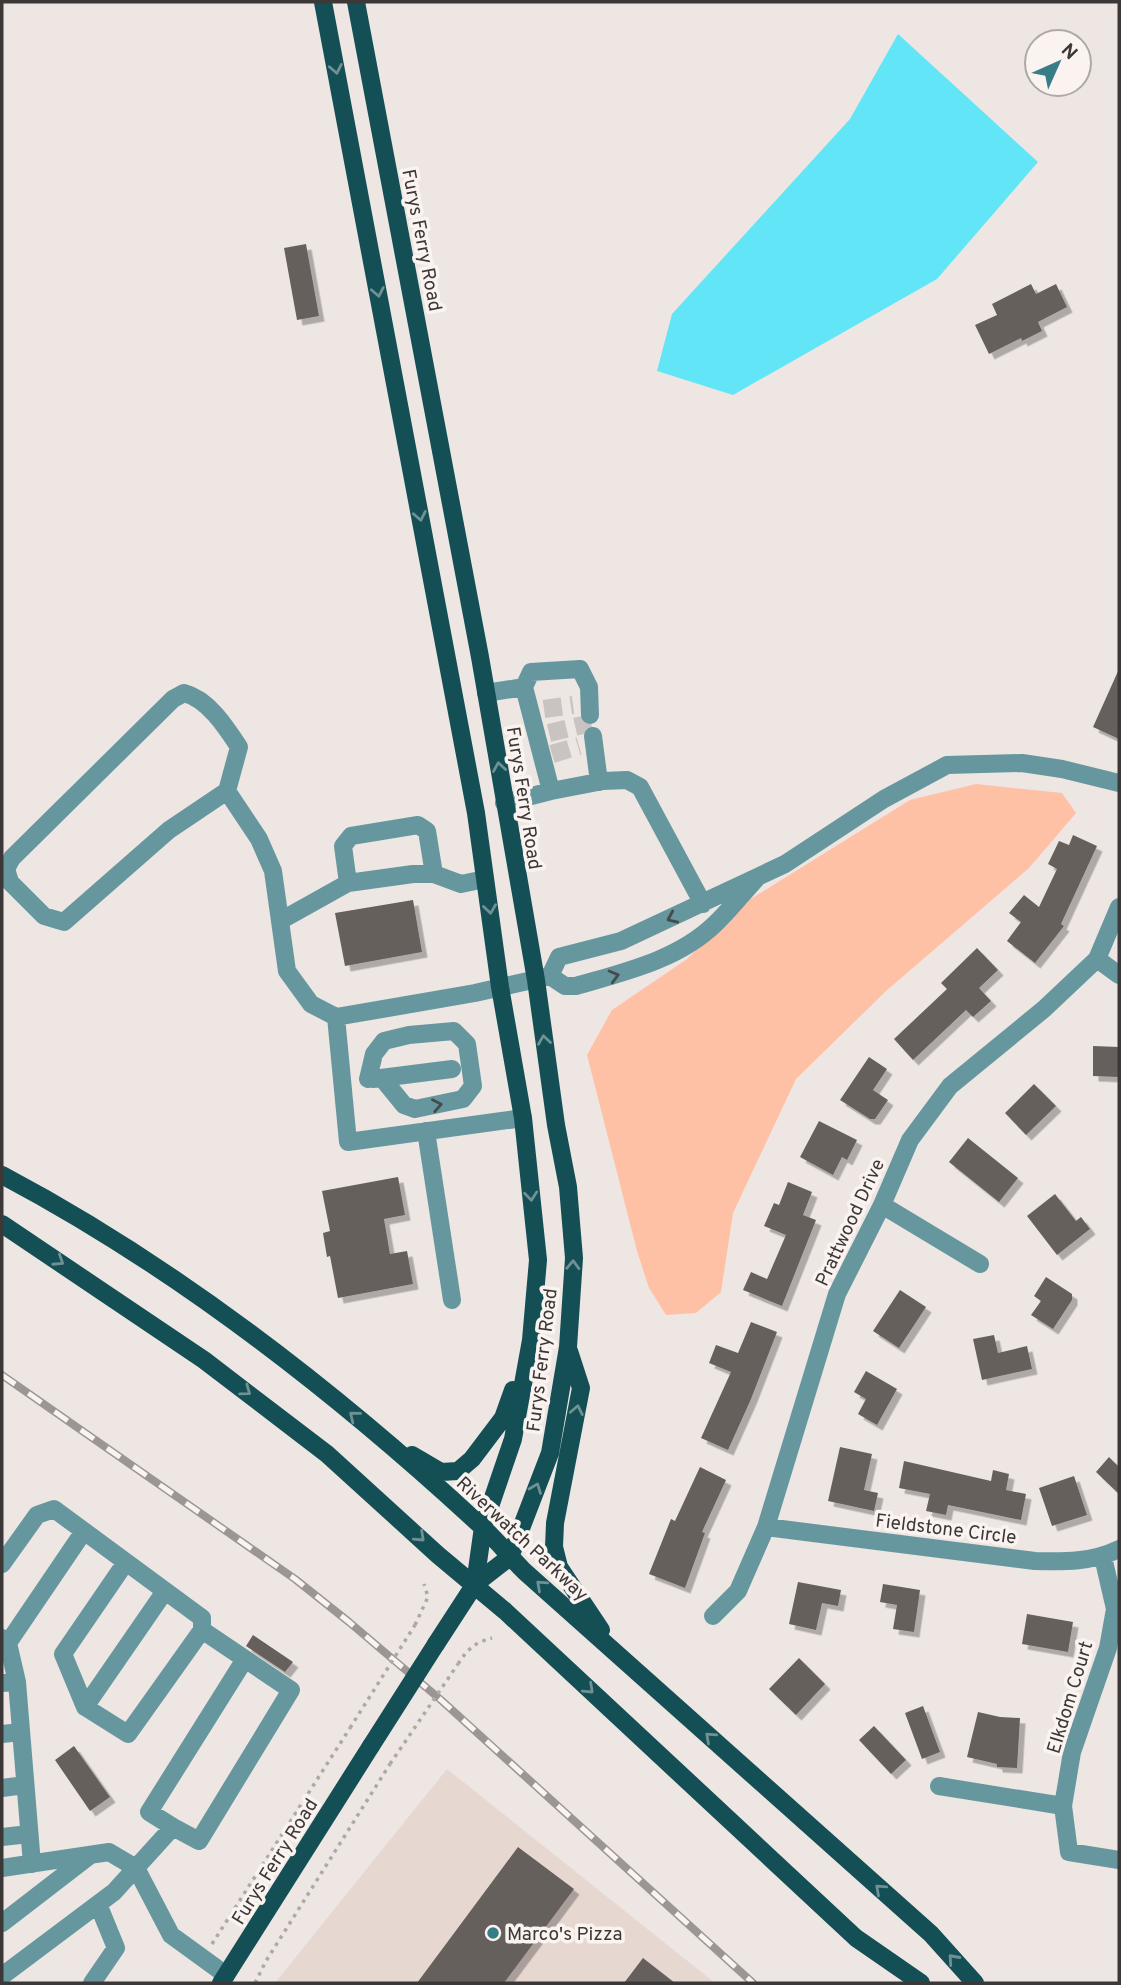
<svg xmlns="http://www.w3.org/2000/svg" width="1121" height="1985" viewBox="0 0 1121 1985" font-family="Overpass,sans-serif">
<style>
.built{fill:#e7d7d1}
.green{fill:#ffc1a5}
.water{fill:#62e5f6}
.building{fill:#66605d;filter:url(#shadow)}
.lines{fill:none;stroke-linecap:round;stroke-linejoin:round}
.minor-tunnel{stroke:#c9c3c1;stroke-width:18;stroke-dasharray:18 9;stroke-linecap:butt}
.path{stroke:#aea8a6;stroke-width:3.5;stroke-dasharray:3.5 5;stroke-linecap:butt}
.minor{stroke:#67979e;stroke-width:18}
.major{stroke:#144f56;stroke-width:18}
.rail-casing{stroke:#9b9694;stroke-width:8}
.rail{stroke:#fbf3f0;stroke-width:5;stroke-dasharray:16;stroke-linecap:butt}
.path-bridge{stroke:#aea8a6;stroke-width:3.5;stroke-dasharray:3.5 5;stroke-linecap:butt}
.major-bridge{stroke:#144f56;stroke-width:18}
.oneway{stroke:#709194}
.oneway2{stroke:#444b4c}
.poi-dot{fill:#367d87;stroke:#fbf3f0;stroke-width:2.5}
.labels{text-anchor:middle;stroke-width:7;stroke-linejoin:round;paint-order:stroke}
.street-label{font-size:19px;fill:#3b3837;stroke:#fbf3f0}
.poi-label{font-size:19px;fill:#3b3837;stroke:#fbf3f0;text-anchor:start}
</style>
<defs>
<filter id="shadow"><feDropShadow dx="5.5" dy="5.5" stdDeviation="0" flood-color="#0004"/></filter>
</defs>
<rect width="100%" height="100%" fill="#ede6e3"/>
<!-- built -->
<path class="built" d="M447,1769L715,1983H275Z"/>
<!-- green -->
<path class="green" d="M976,784L1062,793L1076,813L1029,868L886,991L796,1079L733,1213L721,1292L696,1313L666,1315L649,1288L637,1251L587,1055L612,1010L687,959L741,905L910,800Z"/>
<!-- water -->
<path class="water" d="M898,34L1038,162L937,279L733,395L657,371L672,314L850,119Z"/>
<!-- building -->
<path class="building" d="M306,244L319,316L297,320L284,248Z
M1031,284L1036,294L1056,284L1067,307L1038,322L1042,331L1022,341L1021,338L989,354L975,325L997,315L992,304Z
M1119,669V739L1093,727Z
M1073,835L1097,846L1061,924L1064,926L1035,963L1007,941L1021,922L1009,913L1024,895L1039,907L1057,869L1048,864L1059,841L1069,845Z
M413,900L422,952L345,966L335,913Z
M977,948L998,970L979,988L991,1001L973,1017L966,1010L913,1060L894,1039L947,989L941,983Z
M1093,1046L1119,1047V1077L1093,1076Z
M869,1057L887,1069L873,1090L888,1100L875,1119H870L840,1100Z
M1034,1084L1056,1106L1026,1135L1005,1113Z
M819,1121L857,1140L847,1160L842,1157L833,1175L800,1157Z
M968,1138L1018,1178L999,1202L949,1162Z
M398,1177L405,1215L384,1219L390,1254L407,1251L413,1284L338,1298L330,1256L327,1257L323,1233L330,1231L322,1191Z
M788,1182L812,1192L803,1215L816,1220L782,1306L743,1290L751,1272L767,1279L786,1235L764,1226L774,1203L779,1205Z
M1055,1194L1076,1221L1081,1217L1090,1229L1057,1255L1027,1216Z
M1046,1277L1072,1294V1300L1053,1329L1031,1315L1041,1301L1034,1296Z
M900,1290L926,1307L899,1348L873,1331Z
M751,1322L777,1332L751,1399L728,1450L701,1438L731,1372L709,1363L716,1345L738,1353Z
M994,1335L998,1353L1027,1346L1032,1369L982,1380L973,1339Z
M866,1371L897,1389L877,1425L858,1414L866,1399L854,1392Z
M840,1447L872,1454L864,1490L878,1493L874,1511L828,1501Z
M1109,1457L1119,1467V1494L1096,1472Z
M904,1461L991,1481L993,1470L1009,1474L1006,1490L1026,1494L1021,1520L948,1505L946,1515L926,1511L930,1494L899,1488Z
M700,1467L726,1480L702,1532L705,1533L685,1588L649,1574L671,1519L675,1521Z
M1074,1476L1087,1515L1052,1526L1039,1488Z
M798,1582L841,1590L838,1606L822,1603L816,1630L789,1624Z
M883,1584L920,1590L914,1632L893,1629L897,1605L880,1602Z
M1027,1614L1073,1622L1068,1652L1022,1644Z
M253,1635L293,1662L285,1672L246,1646Z
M799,1658L825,1684L796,1715L769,1689Z
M923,1706L940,1752L922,1759L905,1713Z
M978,1712L1000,1717L1020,1718L1017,1768L997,1767V1764L967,1757Z
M874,1726L906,1760L891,1774L859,1740Z
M74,1746L110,1797L90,1811L55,1760Z
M518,1847L574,1889L504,1983H417Z
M643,1958L675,1983H624Z"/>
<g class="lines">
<!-- minor-tunnel -->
<path class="minor-tunnel" d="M544,709L573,705
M549,733L591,723
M552,754L579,746"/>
<!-- path -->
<path class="path" d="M466,1486L472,1492
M415,1625L428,1597L424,1584
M458,1664C467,1650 475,1642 492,1638
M212,1944L350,1728
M255,1983L266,1961L390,1764"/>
<!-- minor -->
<path class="minor" d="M486,693L524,687
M590,715L589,687L580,669L531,672L524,687L551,791L603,781L627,780L640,787L703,904
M593,736L599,782
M227,791L239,747C226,727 208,699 184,693L173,699L12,858L6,869L10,882L44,916L64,922L169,830L227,791L259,839L273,871L287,971L311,1004L336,1017L475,993L550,976L565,986H576C624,972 678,960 715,924C730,910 742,894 756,879
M504,803L551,791
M348,883L413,874H434
M280,921L348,883L343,846L351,836L418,825L427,831L434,874L461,884L485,879
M1097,959L1119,975
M550,976L559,957L621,941L785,864L884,799L947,765L1022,763L1062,769L1119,783
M336,1017L348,1142L523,1118
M368,1079L374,1054L384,1041L409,1035L454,1031L467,1044L473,1086L463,1099L415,1109L404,1105L382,1078
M373,1079L452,1069
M426,1131L452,1300
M882,1205L980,1264
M766,1527L1035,1561C1065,1562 1092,1562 1119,1549
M1103,1557L1115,1609L1108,1648L1072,1752L1063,1806L1069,1852L1119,1860
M126,1562L63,1654L85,1707L128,1734L202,1630
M2,1564L37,1515L54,1509L202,1618V1630L291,1690L199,1841L173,1827L114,1892L2,1976
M713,1616L738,1591L766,1527L837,1294L882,1205L910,1140L950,1086L1044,1009L1097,959L1119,907
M2,1638L8,1643L17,1682L2,1683
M8,1643L84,1531
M17,1682L32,1864
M85,1707L165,1591
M2,1734L21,1732
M939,1786L1063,1806
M2,1788L25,1785
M173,1827L149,1812L245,1659
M2,1837L29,1834
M2,1868L109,1852L136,1868L171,1935L226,1975
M2,1923L89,1856
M92,1983L116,1948L98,1904"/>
<!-- major -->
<path class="major" d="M323,2L476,813L500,987L523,1118L538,1260L531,1340L513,1439L483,1527L475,1584
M356,2L480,657L536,980L556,1125L568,1187L574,1258L568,1347L550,1453L510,1557L475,1584L436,1644
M2,1175C176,1267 335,1391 480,1525C496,1539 509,1556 524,1571L931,1934L975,1983
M2,1224L204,1360L327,1454L438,1555L505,1611L856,1938L921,1983
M569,1351L581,1388L555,1523L554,1547L559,1567L601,1630
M412,1455L441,1472L458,1471L472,1459L503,1418L513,1390
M221,1983L371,1746"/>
<defs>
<path id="rail" d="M2,1375L295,1579L349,1622L441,1700L753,1983"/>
</defs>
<!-- rail casing -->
<use href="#rail" class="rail-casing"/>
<!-- rail -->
<use href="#rail" class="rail"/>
<!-- path-bridge -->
<path class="path-bridge" d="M350,1728L415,1625
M390,1764L458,1664"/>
<!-- major-bridge -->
<path class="major-bridge" d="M371,1746L436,1644"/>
</g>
<!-- one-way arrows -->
<defs><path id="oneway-chevron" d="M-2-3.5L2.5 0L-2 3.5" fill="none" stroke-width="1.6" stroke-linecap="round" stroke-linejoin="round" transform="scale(1.75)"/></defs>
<g class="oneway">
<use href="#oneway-chevron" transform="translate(336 69) rotate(79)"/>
<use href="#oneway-chevron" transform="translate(378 292) rotate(79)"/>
<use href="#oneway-chevron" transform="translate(420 516) rotate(79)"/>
<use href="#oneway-chevron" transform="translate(499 767) rotate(-99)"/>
<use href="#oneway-chevron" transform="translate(490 909) rotate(82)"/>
<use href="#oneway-chevron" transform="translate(544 1040) rotate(-98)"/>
<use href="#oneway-chevron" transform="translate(531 1196) rotate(84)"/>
<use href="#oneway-chevron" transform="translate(59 1261) rotate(33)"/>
<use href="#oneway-chevron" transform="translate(573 1265) rotate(-88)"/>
<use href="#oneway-chevron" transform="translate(246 1391) rotate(36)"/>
<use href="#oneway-chevron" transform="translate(577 1410) rotate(-79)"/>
<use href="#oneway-chevron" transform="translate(354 1416) rotate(-141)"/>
<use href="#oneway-chevron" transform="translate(536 1488) rotate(-69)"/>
<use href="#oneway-chevron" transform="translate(420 1537) rotate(43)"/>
<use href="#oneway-chevron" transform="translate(541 1585) rotate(-138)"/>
<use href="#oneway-chevron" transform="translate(589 1689) rotate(43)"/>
<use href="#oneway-chevron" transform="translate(710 1737) rotate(-138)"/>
<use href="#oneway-chevron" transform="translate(880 1889) rotate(-138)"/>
<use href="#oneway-chevron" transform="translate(953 1959) rotate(-132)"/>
</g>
<g class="oneway2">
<use href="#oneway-chevron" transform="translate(672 918) rotate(156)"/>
<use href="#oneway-chevron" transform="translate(614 976) rotate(-15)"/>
<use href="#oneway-chevron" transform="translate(437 1105) rotate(-11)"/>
</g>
<!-- markers -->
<circle class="poi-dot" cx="493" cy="1933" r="7"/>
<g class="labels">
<!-- street labels -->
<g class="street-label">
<text transform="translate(423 240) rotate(79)" y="7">Furys Ferry Road</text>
<text transform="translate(525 798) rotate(81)" y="7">Furys Ferry Road</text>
<text transform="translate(849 1222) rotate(-65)" y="7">Prattwood Drive</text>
<text transform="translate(541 1360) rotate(-83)" y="7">Furys Ferry Road</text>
<text transform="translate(946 1528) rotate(7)" y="7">Fieldstone Circle</text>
<text transform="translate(523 1538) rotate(43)" y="7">Riverwatch Parkway</text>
<text transform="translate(1069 1697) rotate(-73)" y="7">Elkdom Court</text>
<text transform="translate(274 1861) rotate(-58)" y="7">Furys Ferry Road</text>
</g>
<!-- poi labels -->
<g class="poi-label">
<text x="507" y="1940">Marco's Pizza</text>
</g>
</g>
<!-- border -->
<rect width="1121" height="1985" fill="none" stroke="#3b3837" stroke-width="7"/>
<!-- north arrow -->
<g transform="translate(1058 63) rotate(45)"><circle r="33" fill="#fbf3f0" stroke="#aea8a6" stroke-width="2"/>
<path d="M0-5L12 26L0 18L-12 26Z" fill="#367d87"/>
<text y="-10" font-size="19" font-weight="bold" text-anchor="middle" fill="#3b3837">N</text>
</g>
</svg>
